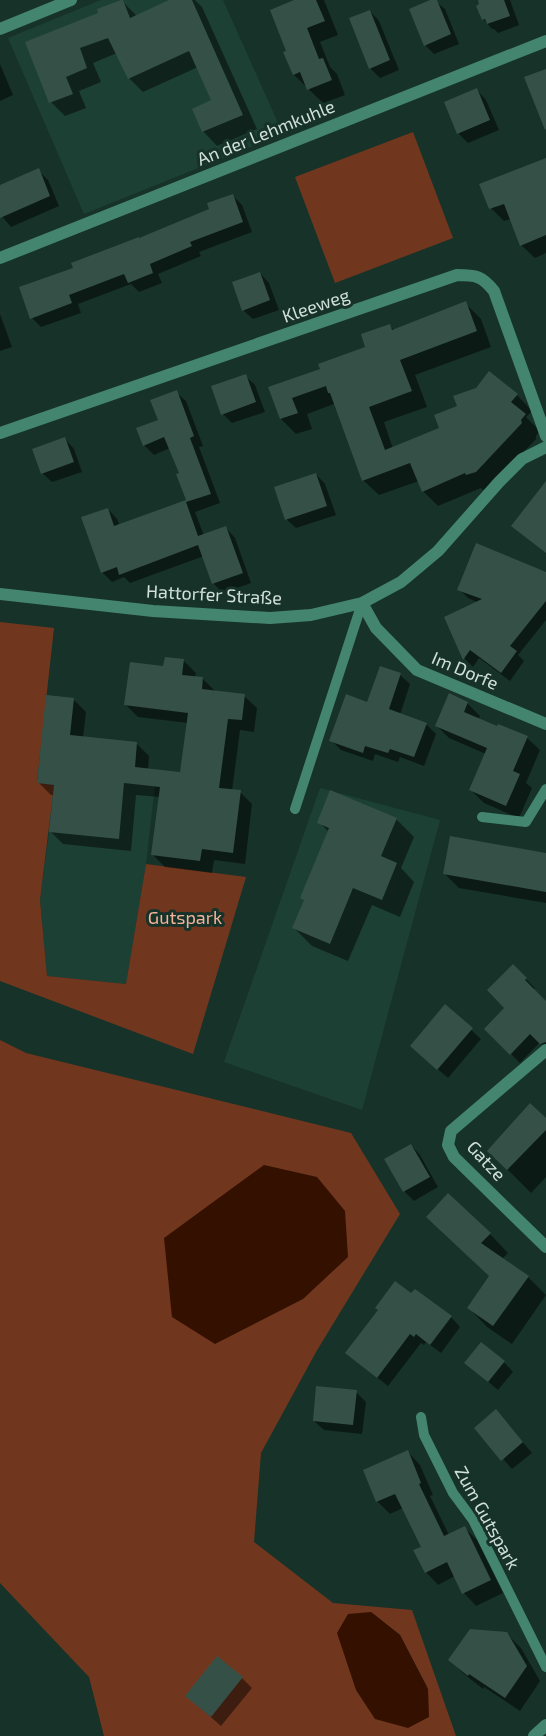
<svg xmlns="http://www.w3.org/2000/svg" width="546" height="1736" viewBox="0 0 546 1736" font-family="'Exo 2',sans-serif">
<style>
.built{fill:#1d4035}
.green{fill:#71371e;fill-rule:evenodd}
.water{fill:#341001}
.shadow{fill:#0007}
.building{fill:#355147}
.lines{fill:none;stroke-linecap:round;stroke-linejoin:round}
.lane{stroke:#44856f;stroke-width:10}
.street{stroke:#44856f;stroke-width:12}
.labels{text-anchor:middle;stroke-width:6;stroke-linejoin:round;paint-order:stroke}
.street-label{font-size:18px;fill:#d1e1da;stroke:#173229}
.park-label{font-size:18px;fill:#f4b49a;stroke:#173229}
</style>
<rect width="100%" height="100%" fill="#173229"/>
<!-- built -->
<path class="built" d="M101,0H223L283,134L84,214L8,38Z
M46,695L74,698L70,735L137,742L134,775L156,776L146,864L126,984L47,976L40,900L49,832L37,783Z
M320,788L440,820L362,1110L224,1062Z"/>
<!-- green -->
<path class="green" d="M413,132L453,238L335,283L295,177Z
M0,622L54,628L37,782L54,785L40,900L47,976L126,984L146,864L246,877L193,1054L0,981Z
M0,1040L26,1053L351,1133L400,1214L316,1352L261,1453L254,1542L333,1603L412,1610L456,1736H104L89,1677L0,1583ZM371,1612L400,1635L428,1689Z"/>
<!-- water -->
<path class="water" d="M264,1165L317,1177L345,1211L348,1257L303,1299L215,1344L172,1317L164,1238Z
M371,1612L400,1635L428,1689L429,1717L408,1728L375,1719L356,1690L337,1633L348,1614Z"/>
<!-- shadow -->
<path class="shadow" d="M172,0H195L202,7L257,129L217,146L203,131L213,101L198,67L143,92L129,78L117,53L93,63L101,82L79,91L86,108L65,116L51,102L27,43L100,14L122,1L137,16Z
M298,0H324L338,35L320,42L330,67L337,74L345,95L323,103L294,75L288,51Z
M434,0L445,9L459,44L434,54L425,45Z
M479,0H510L519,25L498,33L494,29H492L483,19Z
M370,11L379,21L399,70L380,78L370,68Z
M0,64L13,95L0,101Z
M477,90L486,100L499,130L468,143L458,133Z
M546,159V253L535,258L521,245L511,219L504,221L491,208Z
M38,170L48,180L59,206L11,227L0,214V187Z
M232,195L242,205L252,232L199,252L201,256L158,274L162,283L139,292L131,284L78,304L81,313L41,327L32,318L139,238L210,210Z
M260,273L269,283L279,310L253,319L243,310Z
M465,303L481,319L491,347L415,375L427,407L384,422L393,449L517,395L532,411L526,417L540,431L536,436V439L491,487L483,490L481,488L438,506L423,491L419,481L379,495L363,480L334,404L307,414L312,429L296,434L281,419L270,388L322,370L367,348L389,326L394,330Z
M0,314L12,347L0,351Z
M245,376L255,385L265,412L232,423L223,414Z
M176,392L186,401L203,446L199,447L220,503L195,512L204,536L226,528L235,538L251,583L223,593L213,583L204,556L130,583L124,577L112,582L102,572L108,509L117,519L120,526L187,501L181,474L170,448L154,455L144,445Z
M65,439L74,449L82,472L52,482L42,473Z
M316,474L325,484L336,515L296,528L286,519Z
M546,574V620L518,655L524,661L510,681L479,658L473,667L465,659L446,618L479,603L468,598L459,589Z
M183,660L196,673L195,678L203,679L215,691L244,696L257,708L254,732L240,730L232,791L240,792L252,804L245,864L214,860L212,873L165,867L153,855L160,797L136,795L131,851L63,844L51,832L55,795H51L38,782L73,699L86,712L83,738L136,743L149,756L148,770L182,774L188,723L138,717L126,705L164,667Z
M400,675L410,684L400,715L426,724L436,734L424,766L400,757L398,762L375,754L373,761L341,750L331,740Z
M467,703L480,716L478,720L498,728L527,738L540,750L526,783L532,788L519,818L484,803L471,790L486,754L449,738L436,725Z
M396,819L414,837L401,868L414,882L400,917L372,905L348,961L312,946L294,928L329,832L319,822Z
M546,854V903L459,888L445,874Z
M513,966L535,988L533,990L546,1003V1048L540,1042L520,1063L486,1029L507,1008Z
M445,1006L481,1039L448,1078L421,1055Z
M546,1120V1177L531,1193L489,1151Z
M411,1145L420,1155L438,1187L414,1201L404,1191Z
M490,1234L508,1253L502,1259L528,1277L546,1295L512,1344L487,1327L469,1308L491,1276L446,1235Z
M412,1295L451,1317L460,1327L441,1353L426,1342L424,1345L421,1343L388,1386L357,1362L347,1353L379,1310Z
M504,1362L513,1372L498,1390L466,1363Z
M356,1392L366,1402L362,1434L324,1430L314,1421Z
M505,1421L532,1453L512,1469L476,1428Z
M408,1452L420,1465L433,1495L430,1496L449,1535L465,1528L477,1540L503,1593L476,1606L464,1593L455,1576L438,1585L426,1572L423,1547L403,1508L390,1514L377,1501Z
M507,1634L521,1648L540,1681L520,1711L484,1687L483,1689L464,1674L450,1660Z
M242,1678L252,1688L221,1726L187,1696Z"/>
<!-- building -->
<path class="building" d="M121,0H123L130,18L169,0H192L243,115L202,132L192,109L211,100L189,51L128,79L108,38L80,48L87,68L66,77L73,94L49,103L25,42L98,13L97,9Z
M294,0H316L325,21L307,28L319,59L323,58L332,80L307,90L300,72L293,75L283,52L286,51L270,10Z
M430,0H437L451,34L424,46L409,9Z
M478,0H504L510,16L487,24L485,19L482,20L476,6L479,4Z
M370,10L390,60L369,69L349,18Z
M546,69V129L545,130L524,77Z
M477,88L490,120L457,134L444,102Z
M546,158V235L520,246L504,204L489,209L479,184Z
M39,168L50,196L0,218V185Z
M233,194L243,222L190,242L192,246L150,264L153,273L128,283L124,274L69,295L72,303L30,319L19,287L73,268L71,263L139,237V238L209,209L207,203Z
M260,272L270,300L242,311L232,282Z
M466,301L477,331L400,360L412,391L369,407L385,450L439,428L434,415L457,406L453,396L476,388L489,371L518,394L511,402L526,414L521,420L522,423L476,472L466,475L465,473L422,492L410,463L362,481L330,393H328L326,386L292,398L298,413L280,419L268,387L320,369L318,364L365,347L361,334L390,324L392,330Z
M246,374L256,402L221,415L211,386Z
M177,390L194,436L190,438L211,494L186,502L198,536L226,526L243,573L212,584L198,545L119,575L117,567L101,573L81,517L108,508L114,526L186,500L176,474L179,473L164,437L143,446L136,428L158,420L150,400Z
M65,437L74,462L41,474L32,449Z
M316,473L327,506L285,520L274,487Z
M546,481V553L511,526Z
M476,543L546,572V601L510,646L517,651L501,673L470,650L463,660L444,617L482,599L457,590Z
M165,657L184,659L182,675L203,677L202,689L245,694L242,720L228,719L219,788L241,790L233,853L202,849L200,861L151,855L160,787L124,783L119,839L49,832L54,785L37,783L46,695L74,698L70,735L137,742L135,767L180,772L188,713L124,705L130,662L163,666Z
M380,666L401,673L389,709L427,723L414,757L390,749L388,753L365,746L363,753L329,741L346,694L367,702Z
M449,693L468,702L464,712L497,726L498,724L528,736L513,771L520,774L506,806L469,790L487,748L435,726Z
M330,790L397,818L381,856L397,863L382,900L353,888L330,944L292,928L304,900L300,898L329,828L317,823Z
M450,836L546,853V892L443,874Z
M513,964L527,978L525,980L546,1001V1042L540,1044L530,1034L510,1055L484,1029L504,1008L487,990Z
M445,1004L473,1028L437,1070L410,1046Z
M530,1103L546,1118V1130L507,1170L487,1151Z
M411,1144L430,1177L403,1192L384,1159Z
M448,1193L491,1233L481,1243L529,1276L493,1326L467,1308L489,1276L426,1217Z
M395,1281L411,1293L415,1289L452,1316L430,1345L416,1334L414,1337L410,1334L377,1378L345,1353L378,1310L375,1308Z
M481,1342L505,1361L488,1382L464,1363Z
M316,1386L357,1390L353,1425L313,1421Z
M496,1409L523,1442L501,1461L474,1428Z
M408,1450L421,1483L419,1484L444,1536L465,1526L491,1580L462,1594L447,1562L425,1573L413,1550L421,1547L395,1494L376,1502L363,1470Z
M470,1629L507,1632L527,1666L505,1698L469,1674L468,1676L448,1660Z
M217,1656L243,1677L211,1717L185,1696Z"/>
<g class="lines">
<!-- lane -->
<path class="lane" d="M295,809L362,603
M482,817L526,822L546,789
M421,1417L424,1435L453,1493L473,1520L546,1667"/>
<!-- street -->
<path class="street" d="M0,29L71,0
M0,258L546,41
M0,433L457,275C476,275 482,276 494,291L546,436
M0,594L153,611L270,618L311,615L362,603L401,582L438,551L499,482L522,459L546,447
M362,603L376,628L417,670L546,724
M546,1050L451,1131L448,1145L454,1157L546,1247
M534,1736L546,1725"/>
</g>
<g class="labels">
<!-- street labels -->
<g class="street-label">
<text transform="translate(266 133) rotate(-22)" y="6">An der Lehmkuhle</text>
<text transform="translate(316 306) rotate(-19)" y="6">Kleeweg</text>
<text transform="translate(214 595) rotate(3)" y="6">Hattorfer Straße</text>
<text transform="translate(465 671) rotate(23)" y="6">Im Dorfe</text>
<text transform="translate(486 1161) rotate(47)" y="6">Gatze</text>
<text transform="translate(487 1518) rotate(61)" y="6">Zum Gutspark</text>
</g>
<!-- park labels -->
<g class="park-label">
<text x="185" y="924">Gutspark</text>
</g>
</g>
</svg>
